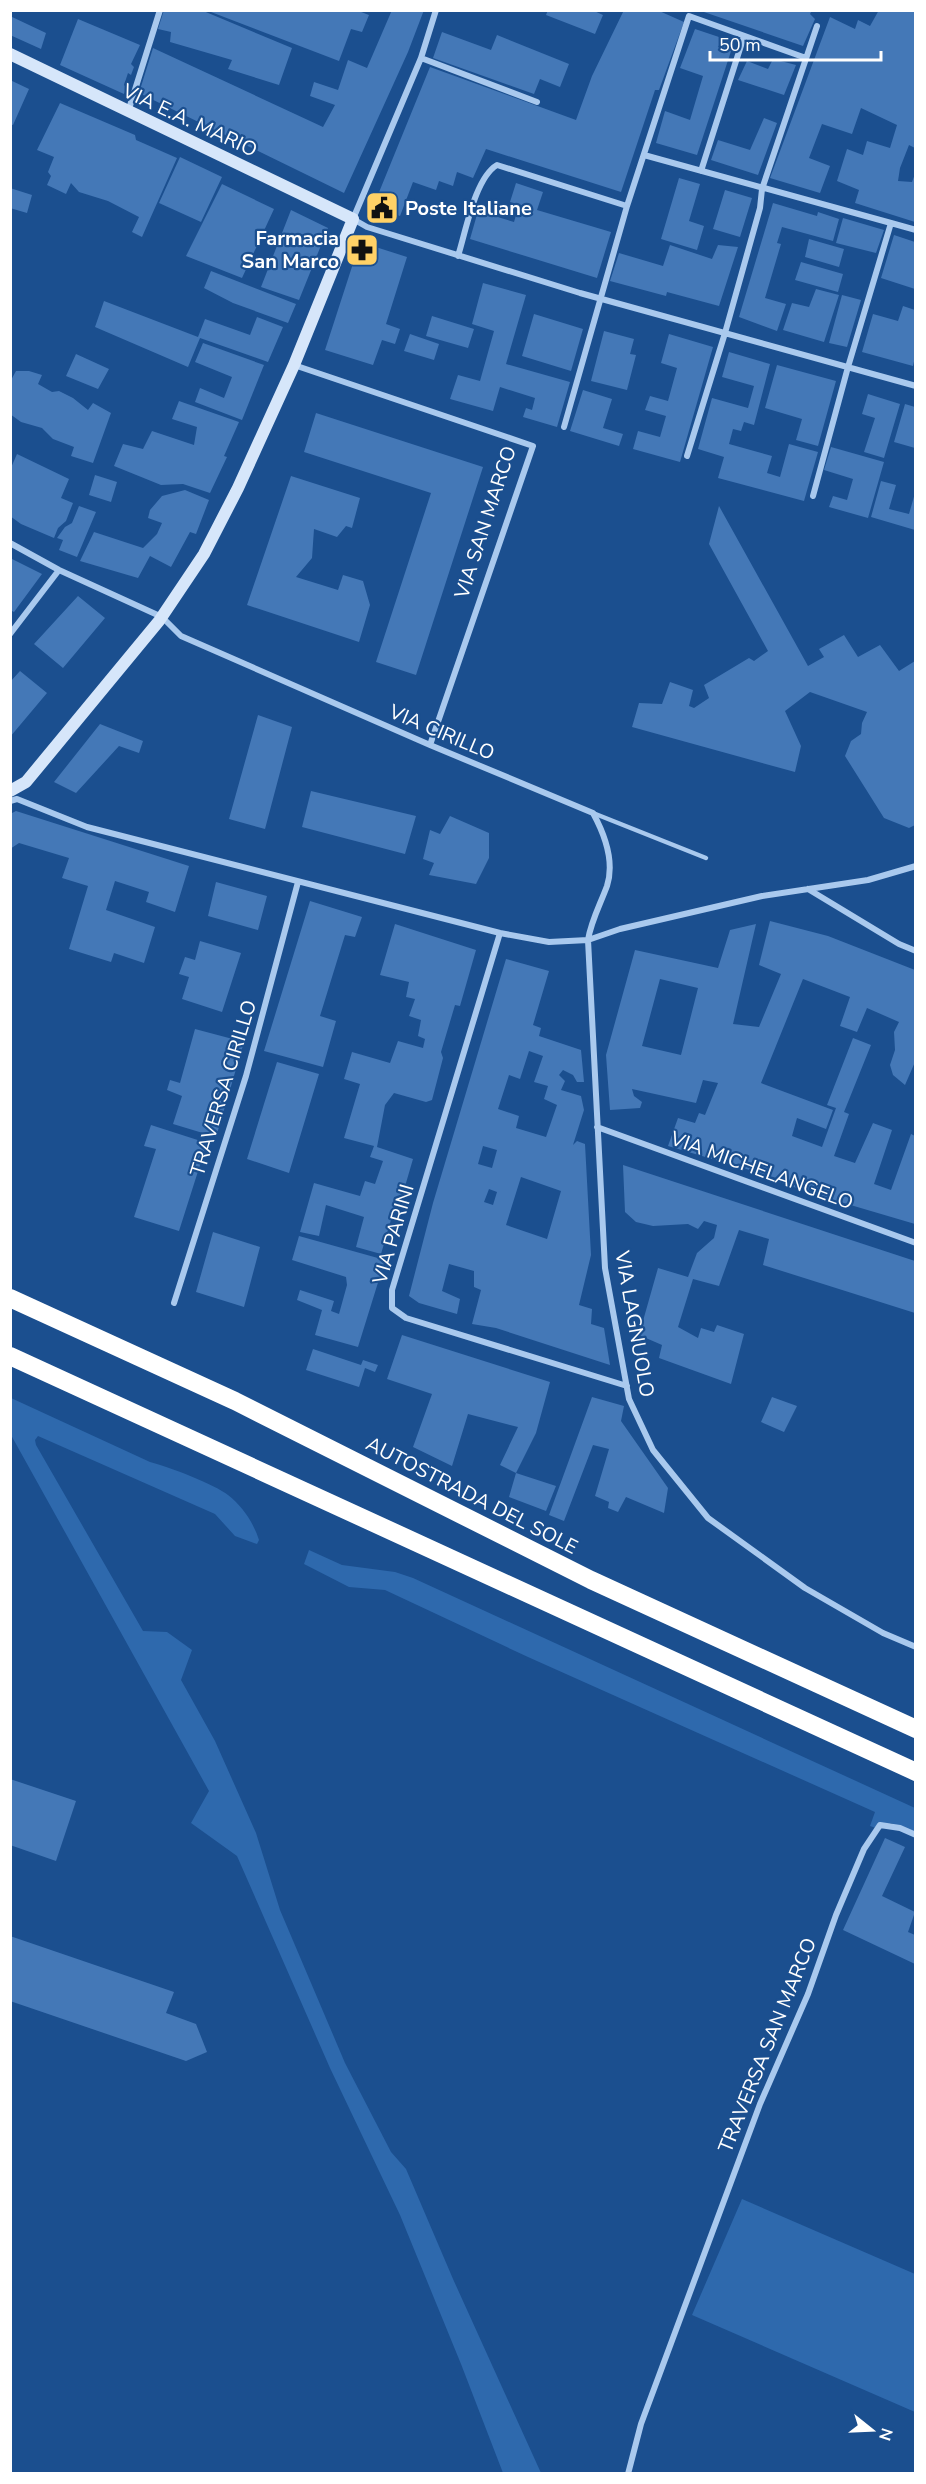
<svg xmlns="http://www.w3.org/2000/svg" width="926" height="2484" viewBox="0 0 926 2484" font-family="'Nunito Sans',sans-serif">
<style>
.green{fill:#2e69ad}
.building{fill:#4478b7;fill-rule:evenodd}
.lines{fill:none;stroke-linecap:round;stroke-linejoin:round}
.service{stroke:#a9c9ee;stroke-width:4.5}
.minor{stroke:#a9c9ee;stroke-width:6}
.secondary{stroke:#d6e6fa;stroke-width:12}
.motorway{stroke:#fff;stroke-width:18}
.labels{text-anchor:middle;stroke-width:4.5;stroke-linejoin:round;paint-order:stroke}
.street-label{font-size:20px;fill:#fff;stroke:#1b4f8f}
.poi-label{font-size:20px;font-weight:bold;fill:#fff;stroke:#1b4f8f;text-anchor:start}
</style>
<rect width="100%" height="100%" fill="#1b4f8f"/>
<!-- green -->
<path class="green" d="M11,1398L150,1462C167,1466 216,1485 228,1495C243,1507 253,1522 259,1540L257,1544L235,1536L215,1514L38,1436L35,1440L36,1445L143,1631L167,1632L192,1650L181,1680L215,1741L256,1833L280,1910L345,2063L391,2152L406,2169L453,2279L541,2473H503L461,2364L400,2215L330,2068L237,1856L191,1823L209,1791L11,1435Z
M309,1550L342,1565L395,1572L413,1578L915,1808V1832L891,1823L879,1829L870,1826L875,1812L528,1657L385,1590L349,1587L304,1564Z
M742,2199L915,2274V2412L692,2315Z"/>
<!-- building -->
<path class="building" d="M164,10H201L292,48L279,85L228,69L232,60L170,42L171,32L158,29Z
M212,10H356L369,15L362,32L351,29L339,61L211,12Z
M392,10H424L408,52L344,193L139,93L153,48L323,127L335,105L310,96L314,82L338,90L348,60L367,68Z
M548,10H592L603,15L595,34L546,15Z
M624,10H657L684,22L659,90H655L621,192L486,149L473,178L457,172L453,186L439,181L436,190L413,182L400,216L373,207L430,67L576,120L592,76Z
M812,10L810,14L815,19L803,46L701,11Z
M879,10H915V148L909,145L900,168L898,181L912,182L915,174V222L855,203L859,190L837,181L847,149L863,155L867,141L890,148L897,125L861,108L852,134L822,124L809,158L830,166L820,193L770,178L830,17L855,29L858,20L870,26Z
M10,16L46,33L41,49L10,35Z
M78,19L140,45L131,64L134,67L131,75L128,73L124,85L127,88L124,94L60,65Z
M695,29L734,42L697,155L656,143L665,111L690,120L703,76L680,68Z
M442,32L491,50L497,35L569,64L560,87L540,79L534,94L433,58Z
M773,59L796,65L784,95L738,80L747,61L768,69Z
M10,80L29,89L13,125L10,124Z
M60,103L135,135L136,140L177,158L142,237L132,232L139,217L108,201L79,192L71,183L66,194L47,185L51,176L48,172L54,157L37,150Z
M764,118L777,123L758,175L711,160L718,140L750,150Z
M180,157L222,177L201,222L159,203Z
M679,178L700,184L689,221L704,226L697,250L661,239Z
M516,183L543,192L537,210L611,232L597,278L470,239L478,211L514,222L519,205L510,202Z
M222,184L274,209L242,278L186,256Z
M10,188L32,195L27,213L10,208Z
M725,190L752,198L740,237L713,229Z
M773,203L817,216L818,212L839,219L833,241L782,227L777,243L781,244L765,298L786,304L777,331L739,317Z
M291,210L328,228L299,300L261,287Z
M843,218L884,230L876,253L836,243Z
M894,235L915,242V289L881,278Z
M809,239L844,249L839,267L805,257Z
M360,242L407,257L386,324L400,329L395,344L382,340L373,365L325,350Z
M670,245L712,259L718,245L738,247L719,306L667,292L666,296L610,281L619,253L663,266Z
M801,262L843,274L838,292L795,280Z
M211,271L296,304L288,323L233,303L204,288Z
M483,283L526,295L506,364L570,382L557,427L523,417L526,408L532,410L535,398L500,387L493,411L450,399L458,375L480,381L494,331L472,324Z
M816,289L839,295L824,342L783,330L792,303L809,307Z
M842,295L861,300L847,347L829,343Z
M104,301L198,337L205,319L250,335L257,317L283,327L268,362L200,338L188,367L95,327Z
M903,306L915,310V357L913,366L862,352L873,314L898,321Z
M534,314L583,329L571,371L522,356Z
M432,316L474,329L468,348L426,336Z
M604,331L634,339L630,354L636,355L627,390L591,381Z
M410,334L439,344L434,360L404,351Z
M669,334L713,347L680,462L633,449L638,431L660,437L666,416L645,410L650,396L668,401L677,368L661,363Z
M203,343L264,365L242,420L195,402L200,388L224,398L232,377L195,362Z
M729,352L770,364L754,425L744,422L741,431L733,429L729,444L772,456L767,473L780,477L789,444L818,452L804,501L718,478L724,457L698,449L712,398L748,408L754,386L722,377Z
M76,354L109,369L98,389L66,376Z
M777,365L836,381L818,446L796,440L802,419L765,408Z
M16,371H29L42,375L38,384L52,392L59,391L73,398L88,410L93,403L111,413L93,463L71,456L74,447L53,439L42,428L21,422L10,414V382Z
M583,390L612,399L603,428L623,434L619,446L570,431Z
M868,394L900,404L884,458L864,452L875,418L862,414Z
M179,401L239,422L224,456L227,457L210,493L183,484L161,485L114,466L123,444L143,449L152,431L194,445L197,427L172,419Z
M905,404L915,407V448L894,442Z
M316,413L483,467L416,675L376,662L431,493L304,452Z
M831,447L884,462L868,518L829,507L833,496L847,500L853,479L824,470Z
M17,454L69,479L61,498L73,503L66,521L58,528L54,538L21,524L10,516V470Z
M95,475L117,482L111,502L89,495Z
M291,476L360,498L352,528L346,526L337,537L314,529L312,558L296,577L338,590L343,575L363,581L370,605L359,642L247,605Z
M881,481L896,485L889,509L909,514L915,493V530L871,517Z
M185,490L209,500L196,534L190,532L171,567L150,556L138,578L80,561L94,532L143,548L157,534L162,523L148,518L150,510L162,496Z
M79,506L96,512L77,557L59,550L63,540L57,538L65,527L72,523Z
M719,506L808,666L824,657L819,649L844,635L858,657L880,645L899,671L915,661V825L909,828L884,818L845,756L851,741L861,734L862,723L867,712L810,692L785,711L801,746L795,772L632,727L639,703L662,704L670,682L693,690L689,706L694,708L709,698L704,685L749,658L754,661L768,651L709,544Z
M10,558L42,574L14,612L10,610Z
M78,596L105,618L63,668L34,644Z
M20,671L47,693L10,737V682Z
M258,715L292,727L265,829L229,819Z
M100,724L143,741L139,753L119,746L76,793L54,782Z
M311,791L416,816L405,854L302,827Z
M16,811L189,866L175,912L146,902L149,892L115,881L106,910L155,927L144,963L114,953L111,962L69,949L88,886L62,878L69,858L19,843L10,849V814Z
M450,816L489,833V858L476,884L429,875L434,863L423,859L430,830L440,834Z
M216,882L267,896L258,930L208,916Z
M310,901L362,917L355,937L345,935L320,1016L336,1021L323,1067L264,1051Z
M770,921L828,936L915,970V1062L905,1085L893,1075L890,1065L895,1050L894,1032L899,1022L867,1008L857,1032L840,1026L850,997L803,979L761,1083L833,1110L826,1129L797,1118L792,1136L822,1147L836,1108L827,1105L853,1038L871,1045L844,1112L849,1114L834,1156L855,1163L873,1123L892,1130L874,1184L891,1190L911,1134L915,1136V1224L820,1196L779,1182L780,1179L668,1146L678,1118L695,1123L699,1113L705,1115L718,1083L703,1080L696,1103L632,1089L634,1096L642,1102L640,1108L610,1110L606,1055L635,950L718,968L730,930L756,924L733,1024L759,1027L781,974L759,965ZM660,979L698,988L681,1055L642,1046Z
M395,924L476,950L460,1006L455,1005L441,1052L443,1058L432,1100L426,1102L394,1093L385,1105L377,1147L413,1159L399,1207L395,1206L381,1254L356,1247L364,1217L326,1205L319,1236L300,1232L314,1183L360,1196L365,1181L375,1184L383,1161L370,1157L374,1146L344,1138L360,1084L344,1079L352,1052L390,1063L398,1041L423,1048L425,1039L418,1036L421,1020L409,1016L415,999L406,997L409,982L380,975Z
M200,941L241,953L222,1012L182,999L189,977L179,974L185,957L195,960Z
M506,959L549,971L533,1025L541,1028L539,1036L581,1050L584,1082H577L573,1075L563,1070L559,1075L565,1081L561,1090L581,1096L584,1110L573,1145L577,1141L585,1144L591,1255L579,1305L592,1309L591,1324L604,1328L610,1365L496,1328L472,1324L481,1290L474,1287V1271L449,1264L442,1291L460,1299L457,1314L419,1303L409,1296L433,1203ZM529,1051L543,1056L534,1082L548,1086L544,1099L557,1105L546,1137L516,1128L519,1116L498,1109L509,1075L520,1079ZM483,1146L497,1150L492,1168L478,1164ZM521,1177L561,1191L547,1239L506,1225ZM489,1189L497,1192L493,1205L484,1202Z
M195,1029L244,1042L216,1137L173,1124L182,1096L167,1090L170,1080L180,1083Z
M277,1062L319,1074L289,1173L247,1159Z
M151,1125L207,1143L179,1231L134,1217L156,1149L144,1146Z
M623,1165L915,1261V1313L763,1265L769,1239L739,1230L719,1286L693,1279L678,1327L698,1338L701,1328L714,1332L717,1325L744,1334L731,1384L659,1358L662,1345L639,1335L658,1268L688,1277L697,1253L714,1238L717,1225L704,1221L698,1229L688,1224L653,1226L636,1222L625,1212Z
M213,1232L260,1247L244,1307L196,1292Z
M299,1236L385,1260L358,1347L315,1335L322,1310L297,1300L300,1290L334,1301L331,1311L339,1314L347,1285L346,1277L292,1260Z
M402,1335L550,1382L536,1433L516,1473L500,1465L518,1427L468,1414L452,1466L413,1447L432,1394L387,1379Z
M313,1349L361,1365L363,1360L378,1365L375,1372L365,1368L359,1387L306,1370Z
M592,1397L624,1406L621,1421L668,1488L664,1513L626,1497L618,1512L608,1508L609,1502L595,1496L609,1449L593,1445L564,1521L549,1515Z
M772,1397L797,1406L784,1432L761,1422Z
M516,1473L556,1486L546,1511L509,1497Z
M10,1779L76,1801L56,1861L10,1845Z
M885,1838L905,1847L882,1896L915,1912L908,1932L915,1935V1964L843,1930Z
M10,1936L174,1992L166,2013L196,2024L207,2052L186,2061L10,2001Z"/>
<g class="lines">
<!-- service -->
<path class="service" d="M593,813L706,858"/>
<!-- minor -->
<path class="minor" d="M436,10L421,58L353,219L367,227L580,293L916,386
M421,58L537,102
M128,112L160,10
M644,155L891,223
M701,171L744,36
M458,256C466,231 475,178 497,165L627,206
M294,365L533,446L430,745
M564,427L627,206L689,16L806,58
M687,456L725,333L760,208L762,189L817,26
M813,496L848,367L891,223L916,230
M10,543L59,570L162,617L181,636L430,745L593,813C605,835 615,861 607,886C600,905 591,921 588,940L605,1268L629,1399L653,1450L708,1518L805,1588L883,1633L916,1647
M10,634L59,570
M10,801L17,799L87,827L500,933L549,942L588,940L620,929L762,896L868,880L916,866
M808,889L899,944L916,951
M500,933L392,1290V1308L406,1318L627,1386
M597,1127L916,1243
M174,1303L246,1076L298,882
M628,2474L641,2424L760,2104L808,1994L836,1915L864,1849L880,1825L900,1828L916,1835"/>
<!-- secondary -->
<path class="secondary" d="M10,54L353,219L294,365L238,488L204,554L159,621L26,782L10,791"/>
<!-- motorway -->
<path class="motorway" d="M10,1298L235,1401L591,1580L916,1729
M10,1356L916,1772"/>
</g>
<!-- icons -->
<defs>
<symbol id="civic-square" viewBox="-11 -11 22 22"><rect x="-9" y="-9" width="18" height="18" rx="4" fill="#ffd166" stroke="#1b4f8f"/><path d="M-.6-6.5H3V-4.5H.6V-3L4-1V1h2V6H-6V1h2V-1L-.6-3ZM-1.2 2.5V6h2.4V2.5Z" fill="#111"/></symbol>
<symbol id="pharmacy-square" viewBox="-11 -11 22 22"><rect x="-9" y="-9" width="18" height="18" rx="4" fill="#ffd166" stroke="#1b4f8f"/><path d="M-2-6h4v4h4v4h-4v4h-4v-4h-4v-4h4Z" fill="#111"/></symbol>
</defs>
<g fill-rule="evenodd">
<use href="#civic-square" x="363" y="189" width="38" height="38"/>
<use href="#pharmacy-square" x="343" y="231" width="38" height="38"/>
</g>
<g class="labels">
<!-- street labels -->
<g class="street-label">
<text transform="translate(190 120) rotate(25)" y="7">VIA E.A. MARIO</text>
<text transform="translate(485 522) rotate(-72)" y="7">VIA SAN MARCO</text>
<text transform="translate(442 732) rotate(23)" y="7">VIA CIRILLO</text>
<text transform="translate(223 1088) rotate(-73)" y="7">TRAVERSA CIRILLO</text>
<text transform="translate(762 1170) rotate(20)" y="7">VIA MICHELANGELO</text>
<text transform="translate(393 1234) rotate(-74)" y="7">VIA PARINI</text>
<text transform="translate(635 1324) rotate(80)" y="7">VIA LAGNUOLO</text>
<text transform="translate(472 1495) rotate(27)" y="7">AUTOSTRADA DEL SOLE</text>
<text transform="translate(767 2045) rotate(-68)" y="7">TRAVERSA SAN MARCO</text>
</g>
<!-- poi labels -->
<g class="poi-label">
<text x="405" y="215">Poste Italiane</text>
<text x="339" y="245" text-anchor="end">Farmacia<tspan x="339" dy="23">San Marco</tspan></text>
</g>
</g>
<!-- border -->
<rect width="926" height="2484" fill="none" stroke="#ffffff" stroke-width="24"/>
<!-- north arrow -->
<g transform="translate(872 2430) rotate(108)" stroke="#1b4f8f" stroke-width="4.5" paint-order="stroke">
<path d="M0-4.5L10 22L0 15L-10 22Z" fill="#ffffff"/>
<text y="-9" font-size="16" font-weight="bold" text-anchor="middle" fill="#ffffff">N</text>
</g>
<!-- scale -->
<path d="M710 51v9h171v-9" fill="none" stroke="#ffffff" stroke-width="3"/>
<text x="719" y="51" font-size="18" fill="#ffffff" stroke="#1b4f8f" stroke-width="4.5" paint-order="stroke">50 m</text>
</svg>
